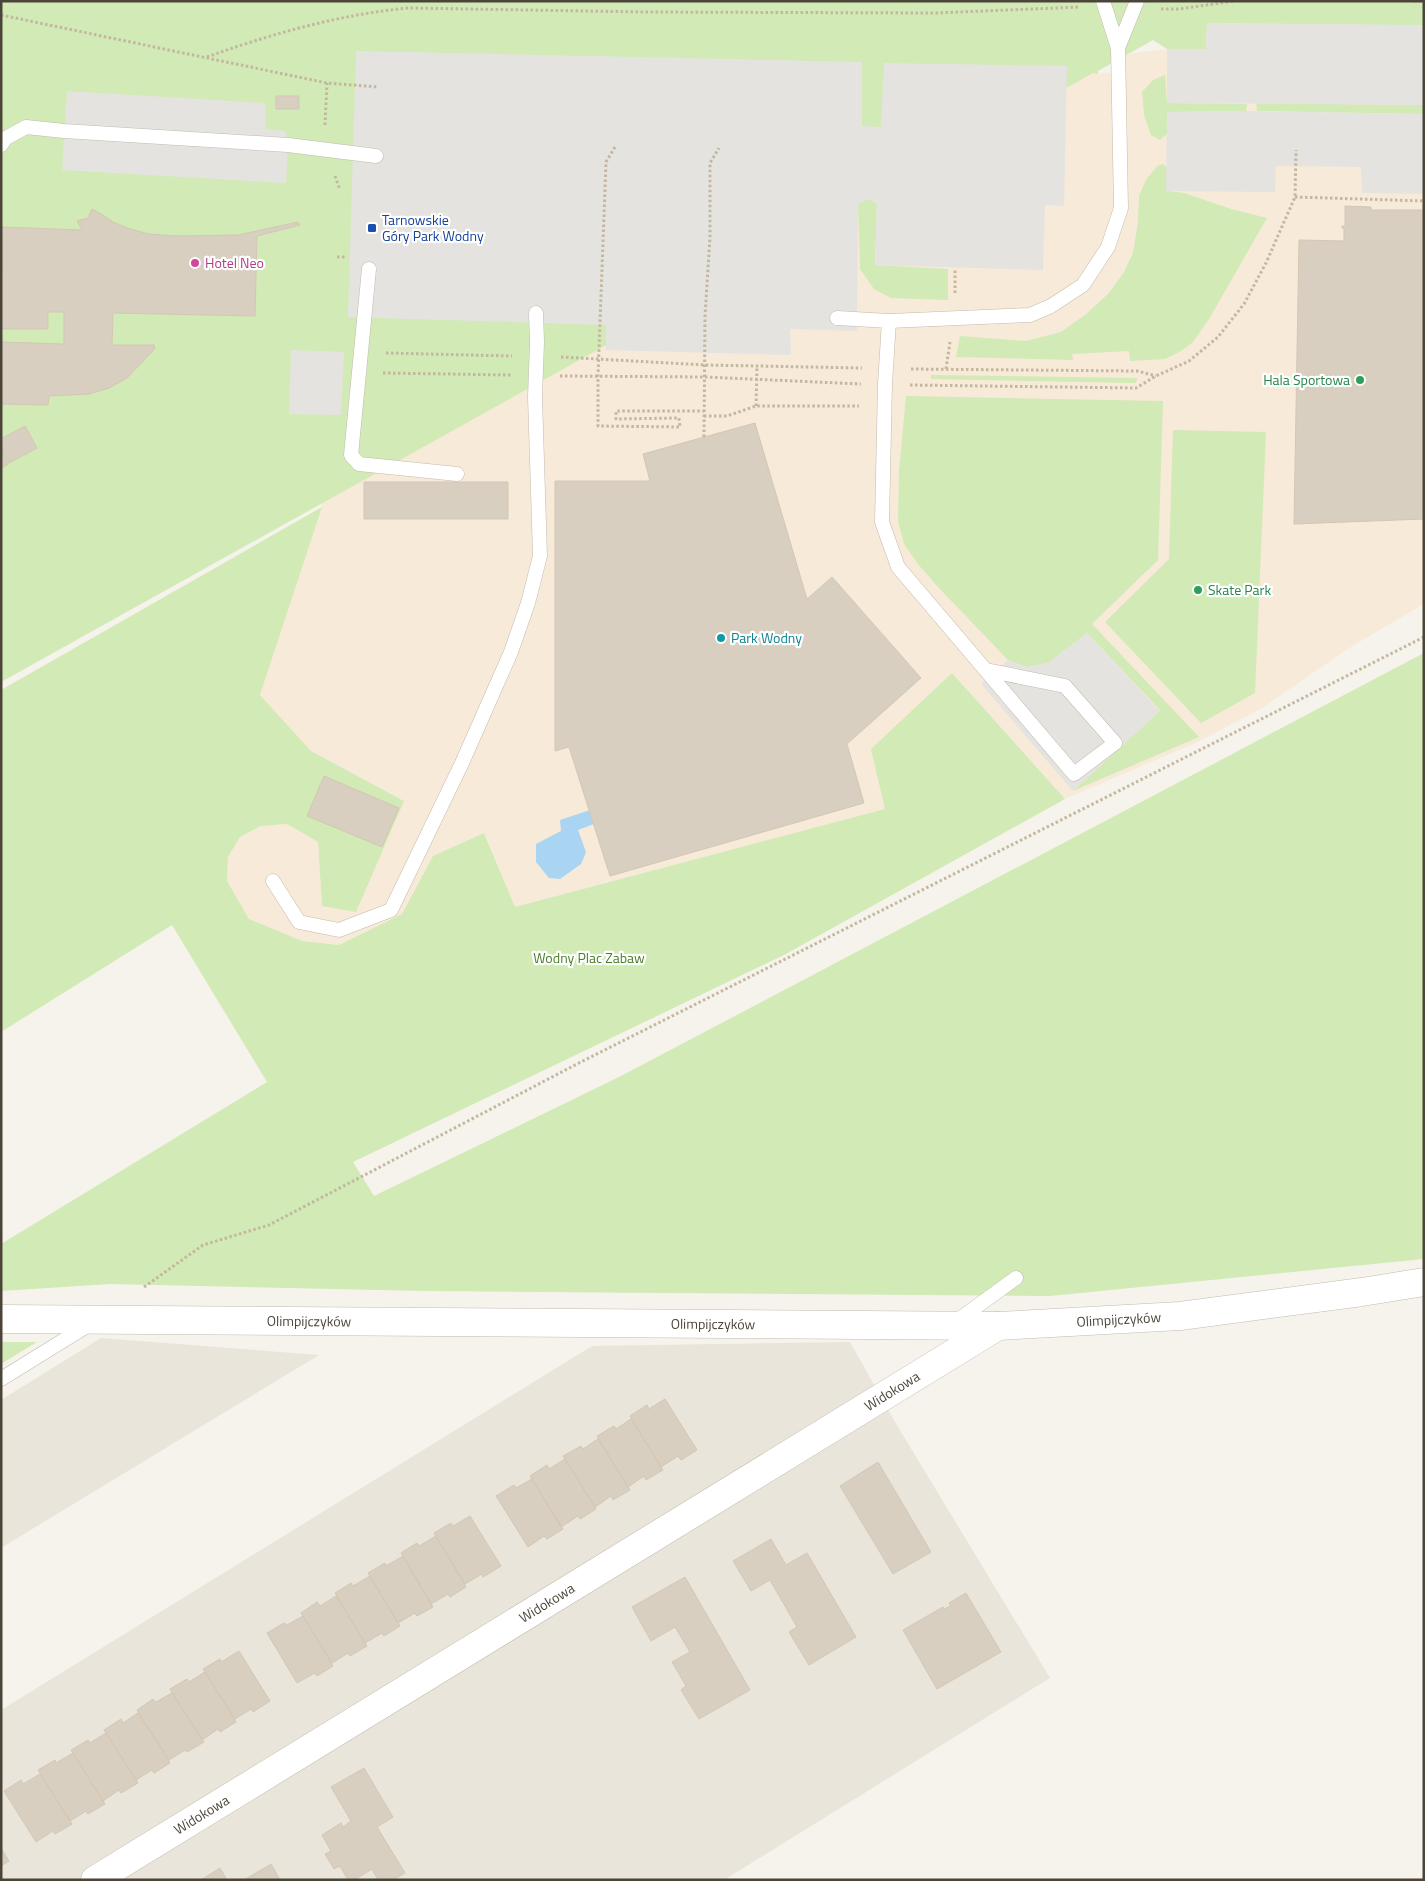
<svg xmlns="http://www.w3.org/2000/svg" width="1425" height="1881" viewBox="0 0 1425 1881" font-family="'Titillium Web',sans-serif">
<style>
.residential{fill:#eae5da}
.commercial{fill:#f7ead8}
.green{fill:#d2eab5}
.parking{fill:#e5e3e0}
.water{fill:#a9d4f2}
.building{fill:#d8cfc1;stroke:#d3c7b4}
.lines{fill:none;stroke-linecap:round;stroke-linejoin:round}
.lane-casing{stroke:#c2bbae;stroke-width:15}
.street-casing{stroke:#c2bbae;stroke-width:29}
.path{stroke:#c4b79f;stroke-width:3;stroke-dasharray:2.5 2.5;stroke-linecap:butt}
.lane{stroke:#fff;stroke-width:14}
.street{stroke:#fff;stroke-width:28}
.transit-dot{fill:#1a4fb4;stroke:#fff;stroke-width:2}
.hotel-dot{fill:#d1479c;stroke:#fff;stroke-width:2}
.leisure-dot{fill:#2e9e5b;stroke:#fff;stroke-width:2}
.culture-dot{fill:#0f9aa8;stroke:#fff;stroke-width:2}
.labels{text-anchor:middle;stroke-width:4.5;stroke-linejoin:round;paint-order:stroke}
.transit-label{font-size:14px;fill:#164399;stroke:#fff;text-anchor:start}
.hotel-label{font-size:14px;fill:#b23c85;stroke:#fff;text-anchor:start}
.leisure-label{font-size:14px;fill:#27864d;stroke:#fff;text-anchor:end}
.culture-label{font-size:14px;fill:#0d838f;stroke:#fff;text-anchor:start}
.park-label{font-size:14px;fill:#4a7f2a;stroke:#fff}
.street-label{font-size:14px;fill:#4b4439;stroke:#fff}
</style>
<rect width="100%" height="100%" fill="#f6f3ec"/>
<!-- residential -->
<path class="residential" d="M101,1338L319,1355L1,1548V1400Z
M850,1342L895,1422L1050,1678L724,1880H1V1710L592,1346Z"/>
<!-- commercial -->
<path class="commercial" d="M1424,26V604L1349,648L1262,708L1200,741L1065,799L952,673L885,809L515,907L485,834L433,856L402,914L339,945L302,941L249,919L227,881L228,857L240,837L261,826L287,824L318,842L322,906L404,801L311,751L260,695L322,507L270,372L1,58L1067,66L1098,74L1119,71L1118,55L1167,49H1206Z"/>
<!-- green -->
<path class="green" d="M1,1H1424V26L1207,23L1206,49H1167L1153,40L1098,71V74L1093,73L869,198L877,204L875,265L948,269V300L891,298L874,289L860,269L858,205L1,682Z
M1165,75L1167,103L1247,104L1246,111L1168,112L1167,134L1160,140L1151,135L1144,115L1142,92L1153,80Z
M1256,103L1424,105V114L1257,111Z
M1163,164L1167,168V191L1184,193L1231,209L1267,218L1209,319L1193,342L1181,351L1165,359L1130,361L1129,351L1072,354L1073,360L956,357L960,336L1026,341L1061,332L1085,315L1109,293L1124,272L1133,253L1138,222L1139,196L1146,180L1157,166Z
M931,375L1137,378L1136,383L931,379Z
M906,396L1163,401L1158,560L1092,624L1199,737L1073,791L1160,710L1087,633L1048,663L1027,667L1008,660L937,586L918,564L904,544L898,521L899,472Z
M1173,430L1266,432L1255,693L1201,723L1105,622L1169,559Z
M322,507L260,695L311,751L404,801L356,912L322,906L318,842L287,824L261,826L240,837L228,857L227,881L249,919L302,941L339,945L402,914L433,856L484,833L515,907L885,809L871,749L952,673L1065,799L784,955L353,1162L374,1196L621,1076L1424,653V1259L1050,1296L425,1291L110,1284L1,1291V1244L267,1082L172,925L1,1032V690Z
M1,1342H37L1,1364Z"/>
<!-- parking -->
<path class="parking" d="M1207,23L1424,25V105L1167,103V49H1206Z
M356,51L862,62V126L881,127L884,63L1067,66L1064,206L1045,205L1043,270L875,265L877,204L868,199L858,205L857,331L790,329L791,355L606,350V325L348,317Z
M67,91L266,103L265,129L286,131L288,145L286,183L62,170Z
M1246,111L1424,114V194L1362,193L1361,167L1276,166L1275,192L1166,191L1167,112Z
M291,350L344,352L341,415L289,414Z
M1087,633L1160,711L1073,791L981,684L1008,660L1027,667L1048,663Z"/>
<!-- water -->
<path class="water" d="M590,810L594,824L578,830L586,852L581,864L560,879L549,878L536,862V844L561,831L560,820Z"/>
<!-- building -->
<path class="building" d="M276,96H299V109H276Z
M1345,206L1371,207V210H1424V519L1294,524L1299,240L1344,241V228H1342V226H1345Z
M92,209L103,215L113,222L130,229L149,234L176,236L238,235L298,222L300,225L257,236L255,316L113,313L112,345H154L155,348L150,354L127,378L109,388L89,394L49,396L48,405L1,404V342L64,344V312H48V329H1L2,227L82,230L77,221L88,218Z
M755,423L807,599L832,577L921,678L847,744L864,803L610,876L569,747L555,751V481H650L643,454Z
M25,426L37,448L9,463L1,449V439Z
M1,452L8,464L1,468Z
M364,482H508V519H364Z
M324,776L399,808L382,847L307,816Z
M665,1399L697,1450L681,1460L678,1456L661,1467L630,1416L647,1405L649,1409Z
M631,1419L663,1470L646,1480L644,1476L628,1487L597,1436L614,1426L616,1429Z
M598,1439L630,1490L613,1500L611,1496L595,1507L563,1456L581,1446L583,1449Z
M565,1459L596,1509L580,1519L578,1516L561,1527L530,1476L547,1465L549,1469Z
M878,1462L931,1552L893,1574L840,1486Z
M532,1479L563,1529L547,1539L544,1536L528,1547L496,1496L514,1485L516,1488Z
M470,1516L501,1566L483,1577L482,1574L465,1584L434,1533L451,1523L453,1526Z
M436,1536L466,1587L450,1597L448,1594L431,1604L401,1553L417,1543L419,1546Z
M771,1539L786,1565L807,1553L856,1637L809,1665L789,1632L797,1627L770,1580L751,1591L733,1561Z
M403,1556L433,1607L417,1616L415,1613L398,1623L368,1573L385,1563L386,1566Z
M370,1576L400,1626L384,1636L382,1633L365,1643L335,1593L351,1583L353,1586Z
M685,1577L750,1690L699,1719L681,1690L686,1686L672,1662L690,1652L675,1627L651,1641L632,1607Z
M966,1593L1001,1652L937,1689L903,1630L943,1607L944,1609L951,1606L949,1603Z
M336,1596L367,1646L350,1656L348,1653L332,1663L301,1613L317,1602L320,1606Z
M303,1616L333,1666L317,1676L315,1673L297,1683L267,1633L284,1623L287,1625Z
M239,1651L270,1701L253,1712L251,1709L235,1719L203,1669L220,1659L221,1662Z
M205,1672L236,1722L220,1732L218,1729L202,1740L170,1689L187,1679L189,1682Z
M172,1693L204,1742L187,1752L185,1750L169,1760L137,1710L153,1699L156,1702Z
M138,1713L170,1763L154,1773L152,1770L136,1780L104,1730L121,1719L123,1723Z
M106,1733L138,1783L121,1793L119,1790L103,1801L71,1750L88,1740L90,1743Z
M73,1753L105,1804L88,1814L86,1811L70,1821L38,1770L55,1760L56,1763Z
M364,1768L393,1817L377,1827L405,1873L393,1880H378L372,1869L354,1880H348L340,1866L334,1869L325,1854L331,1851L322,1835L341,1823L343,1827L351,1821L331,1787Z
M40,1774L72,1824L55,1834L53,1831L36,1842L4,1791L21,1780L23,1784Z
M1,1848L9,1861L1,1866Z
M271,1864L280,1880H244Z
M220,1868L227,1880H201Z"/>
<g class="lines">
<defs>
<path id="lane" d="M1118,48L1137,1
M1,145L6,138L26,127L64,131L288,145L376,156
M369,269L351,455L359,464L457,474
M837,318L889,321L1030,315L1051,306L1083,285L1108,247L1121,208L1118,48L1103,1
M889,321L885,384L882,522L898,567L1074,774L1115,743L1065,686L986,670
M273,881L299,922L339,930L391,910L462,763L511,652L528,603L540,556L535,397L537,342L536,313
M954,1323L1016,1278
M1,1379L90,1324"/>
<g id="street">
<path id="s1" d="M1,1319L998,1326L1180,1316L1362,1292L1424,1282"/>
<path id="s2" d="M95,1880L998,1326"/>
</g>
</defs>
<!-- lane casing -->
<use href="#lane" class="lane-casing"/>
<!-- street casing -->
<use href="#street" class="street-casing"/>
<!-- path -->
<path class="path" d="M1414,1H1424
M1161,9H1179L1234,1
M1,15L327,83L378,87
M207,57C271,34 341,14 409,8L644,12L936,13L1080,7
M325,125L327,83
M615,147L606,162L598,376V426L680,427L679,418L616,419V411H704
M335,176L340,190
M1295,197L1424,201
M337,257H347
M955,293V268
M386,353L512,356
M561,357L705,365L862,368
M911,369L1137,371L1156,376
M946,369L950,342
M383,373L511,375
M560,376L705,377L861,384
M910,385L1136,388L1156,376L1189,361L1218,337L1244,304L1266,263L1295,197L1296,150
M756,406L757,366
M704,416H727L756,406H859
M704,437L705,316L710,237V163L719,148
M144,1287L203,1245L269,1225L577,1064L1424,637"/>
<!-- lane -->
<use href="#lane" class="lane"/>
<!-- street -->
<use href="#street" class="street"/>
</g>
<!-- markers -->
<rect class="transit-dot" x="367" y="223" width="10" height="10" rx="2.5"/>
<circle class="hotel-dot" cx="195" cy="263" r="5"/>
<g class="leisure-dot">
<circle cx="1360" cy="380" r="5"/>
<circle cx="1198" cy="590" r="5"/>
</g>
<circle class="culture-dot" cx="721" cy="638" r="5"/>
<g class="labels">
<!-- transit labels -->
<g class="transit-label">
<text x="382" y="225">Tarnowskie<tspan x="382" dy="16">Góry Park Wodny</tspan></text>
</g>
<!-- hotel labels -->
<g class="hotel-label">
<text x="205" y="268">Hotel Neo</text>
</g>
<!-- leisure labels -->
<g class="leisure-label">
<text x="1350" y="385">Hala Sportowa</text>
<text x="1208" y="595" text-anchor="start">Skate Park</text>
</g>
<!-- culture labels -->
<g class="culture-label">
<text x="731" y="643">Park Wodny</text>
</g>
<!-- park labels -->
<g class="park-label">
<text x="589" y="963">Wodny Plac Zabaw</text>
</g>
<!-- street labels -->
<g class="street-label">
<text dy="5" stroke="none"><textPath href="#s1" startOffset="1118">Olimpijczyków</textPath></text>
<text dy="5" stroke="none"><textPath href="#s1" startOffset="308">Olimpijczyków</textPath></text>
<text dy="5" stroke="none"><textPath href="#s1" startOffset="712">Olimpijczyków</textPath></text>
<text dy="5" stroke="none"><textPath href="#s2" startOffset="935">Widokowa</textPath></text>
<text dy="5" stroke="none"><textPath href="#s2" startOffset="530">Widokowa</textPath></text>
<text dy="5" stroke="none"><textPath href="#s2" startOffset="125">Widokowa</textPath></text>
</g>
</g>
<!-- border -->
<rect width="1425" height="1881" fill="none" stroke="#4b4439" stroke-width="5"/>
</svg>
